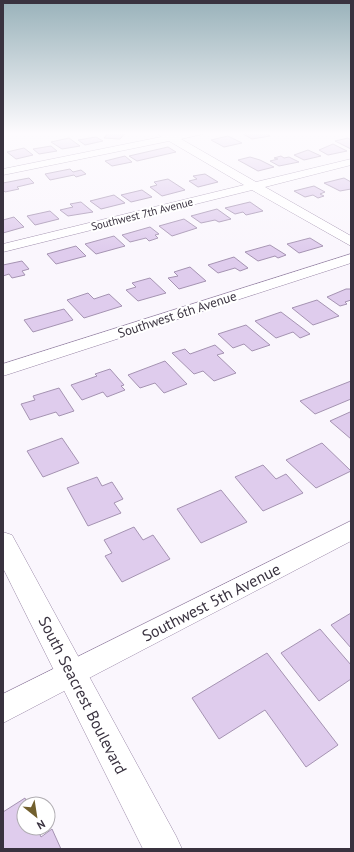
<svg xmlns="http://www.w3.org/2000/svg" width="354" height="852" viewBox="0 0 354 852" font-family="'PT Sans',sans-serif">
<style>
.building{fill:#dfcced;stroke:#a593b2}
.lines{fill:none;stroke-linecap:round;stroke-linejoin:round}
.street-casing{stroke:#9987a7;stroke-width:1}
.secondary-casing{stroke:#9987a7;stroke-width:1}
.street{fill:#fff;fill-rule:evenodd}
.secondary{fill:#fff;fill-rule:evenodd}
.labels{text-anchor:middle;stroke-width:4;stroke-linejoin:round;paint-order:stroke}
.far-street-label{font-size:11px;fill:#39323f;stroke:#fff}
.street-label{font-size:13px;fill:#39323f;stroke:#fff}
.near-street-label{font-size:16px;fill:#39323f;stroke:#fff}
</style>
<rect width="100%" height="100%" fill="#faf6fd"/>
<!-- building -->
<path class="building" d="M109,132H126L120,139L104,138Z
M253,132H262L270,136L252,139L243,134Z
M228,136L242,143L224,147L211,140Z
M96,137L103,141L85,145L78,140Z
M69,138L80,146L62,149L51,142Z
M348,138L351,140V149L335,141Z
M333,144L347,151L328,155L319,150Z
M51,146L57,151L39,154L33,149Z
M168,147L176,152L137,161L129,156Z
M24,148L33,155L16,159L7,152Z
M308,150L321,156L304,160L294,155Z
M125,156L132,162L112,166L105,161Z
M281,156L284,158L289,157L299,162L279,166L270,161L278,159L274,158Z
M250,157L260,160L274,167L258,171L238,160Z
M70,169L73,172L81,170L86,174L76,177L74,175L50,180L45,174Z
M205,174L218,182L198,187L189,181L197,179L193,176Z
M29,178L34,183L17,187L19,189L5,192L3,190V183Z
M344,178L351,182V189L340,191L324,183Z
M168,179L185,190L162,196L150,187L157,185L154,182Z
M314,186L325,192L320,194L324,196L318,198L313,195L305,197L294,191Z
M142,190L152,197L131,202L121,195Z
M114,195L125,203L101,209L90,201Z
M81,202L93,212L68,216L60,210L73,207L70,204Z
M250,202L263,211L246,215L243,212L235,214L225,208Z
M217,209L231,219L219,222L215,220L201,223L191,216Z
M50,211L59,219L35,225L27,216Z
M14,217L24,227L3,233V220Z
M184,219L197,228L172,236L159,226Z
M150,227L159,234L155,235L158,238L149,241L146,238L130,242L122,235Z
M114,236L125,246L96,254L85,244Z
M310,238L323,246L299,253L287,244Z
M270,245L286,255L278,258L275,256L258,261L245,252Z
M76,246L86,256L56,264L47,254Z
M234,257L248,268L240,271L235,268L218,273L208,265Z
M22,261L29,269L22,271L25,275L12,278L9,274L3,276V265Z
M190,267L206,281L179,289L168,278L178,276L174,272Z
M150,278L166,293L138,301L126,290L136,287L132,283Z
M346,289H351V300L345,302L347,304L340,306L327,297Z
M88,293L94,299L109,294L122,306L84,318L67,300Z
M317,300L339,316L313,325L292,308Z
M64,309L73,320L33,332L24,320Z
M281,312L310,334L300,338L293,332L276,338L255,321Z
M246,325L270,345L252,351L244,344L233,348L218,334Z
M215,345L224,353L217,355L236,373L214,381L203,371L194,374L172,353L185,349L190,354Z
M165,361L187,384L164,393L155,383L140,388L128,375Z
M110,369L124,385L121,386L125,390L107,397L103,392L82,400L71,385L97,376L95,374Z
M351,381V399L315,414L300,401Z
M59,388L74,411L59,416L56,412L30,420L21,404L35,400L33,396Z
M350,412L351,413V439L330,421Z
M62,438L79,463L43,477L27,451Z
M322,443L351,471L316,488L286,460Z
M263,465L276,479L286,474L303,493L263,511L235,477Z
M97,477L102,486L112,482L123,499L114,503L121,513L88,526L67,488Z
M221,490L247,522L201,543L177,509Z
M134,527L143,540L153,535L170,559L122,582L105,556L112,553L104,540Z
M351,613V648L331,625Z
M320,629L351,665V679L319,701L281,653Z
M267,653L338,745L306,767L265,710L219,739L192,698Z
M25,798L27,804H24V828H37L41,837L52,829L61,849H3V812Z"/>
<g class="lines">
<defs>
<path id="street" d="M156,132H169L172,134L183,132H204L203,134L181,139L256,182L351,159V165L265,187L351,236V246L252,190L3,252V244L244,185L169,141L3,175V169L161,137Z
M351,254V263L3,376V364Z
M351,521V541L3,723V694Z"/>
<path id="secondary" d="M3,532L12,535L176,836L182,849H143L3,568Z"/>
</defs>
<!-- street casing -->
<use href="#street" class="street-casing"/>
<!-- secondary casing -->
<use href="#secondary" class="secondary-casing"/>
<!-- street -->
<use href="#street" class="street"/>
<!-- secondary -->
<use href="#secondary" class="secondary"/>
</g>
<!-- sky -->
<linearGradient id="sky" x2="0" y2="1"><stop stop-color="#99b2ba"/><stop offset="0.53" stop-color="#fdfbfe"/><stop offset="1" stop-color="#fdfbfe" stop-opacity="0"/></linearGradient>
<rect width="354" height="251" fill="url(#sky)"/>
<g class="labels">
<!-- far-street labels -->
<g class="far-street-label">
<text transform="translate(142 214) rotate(-14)" y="4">Southwest 7th Avenue</text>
</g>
<!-- street labels -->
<g class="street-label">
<text transform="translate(177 314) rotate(-18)" y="5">Southwest 6th Avenue</text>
</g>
<!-- near-street labels -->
<g class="near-street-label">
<text transform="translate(211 602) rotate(-27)" y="6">Southwest 5th Avenue</text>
<text transform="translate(83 695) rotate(63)" y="6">South Seacrest Boulevard</text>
</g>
</g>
<!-- border -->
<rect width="354" height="852" fill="none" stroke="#39323f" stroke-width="8"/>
<!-- north arrow -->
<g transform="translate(36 816) rotate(150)"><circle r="19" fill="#ffffff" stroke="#b0adb2"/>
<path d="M0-3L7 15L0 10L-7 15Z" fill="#72602e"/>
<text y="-6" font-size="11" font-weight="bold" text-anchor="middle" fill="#39323f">N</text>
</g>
</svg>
